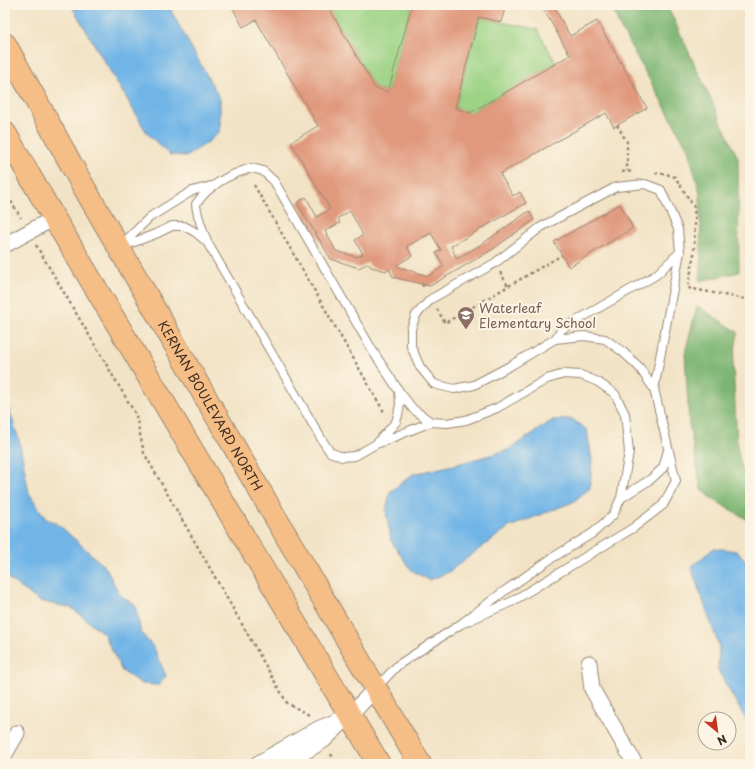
<svg xmlns="http://www.w3.org/2000/svg" width="755" height="769" viewBox="0 0 755 769" font-family="'Playpen Sans',sans-serif">
<style>
.green{fill:#9cd385;stroke:#6c7e52}
.forest{fill:#7db572;stroke:#5c7048}
.water{fill:#71b5e7;stroke:#567082}
.building{fill:#e0997d;fill-rule:evenodd}
.lines{fill:none;stroke-linecap:round;stroke-linejoin:round}
.lane-casing{stroke:#968672;stroke-width:10}
.street-casing{stroke:#968672;stroke-width:17}
.primary-casing{stroke:#968672;stroke-width:24}
.path{stroke:#968672;stroke-width:2.5;stroke-dasharray:3 3;stroke-linecap:butt}
.lane{stroke:#fff;stroke-width:8}
.street{stroke:#fff;stroke-width:15}
.primary{stroke:#f6be87;stroke-width:22}
.labels{text-anchor:middle;stroke-width:4;stroke-linejoin:round;paint-order:stroke}
.education-label{font-size:13px;fill:#785e54;stroke:#fcf5e5;text-anchor:start}
.street-label{font-size:13px;fill:#3b2a1e;stroke:#fcf5e5}
</style>
<rect width="100%" height="100%" fill="#fcf5e5"/>
<filter id="ink" filterUnits="userSpaceOnUse"><feTurbulence type="fractalNoise" baseFrequency=".025" numOctaves="2"/><feDisplacementMap in="SourceGraphic" scale="8" xChannelSelector="R" yChannelSelector="G"/><feConvolveMatrix kernelMatrix="1 2 1 2 8 2 1 2 1" color-interpolation-filters="sRGB"/></filter>
<filter id="wash" filterUnits="userSpaceOnUse"><feTurbulence type="fractalNoise" baseFrequency=".012" numOctaves="4" result="noise"/><feDisplacementMap in="SourceGraphic" scale="16" xChannelSelector="R" yChannelSelector="G"/><feGaussianBlur stdDeviation="0.9" result="paint"/><feColorMatrix in="noise" values="0 0 0 0 0 0 0 0 0 0 0 0 0 0 0 0 0 1.4 0 .05"/><feComposite in="paint" operator="in"/></filter>
<g filter="url(#wash)">
<rect width="100%" height="100%" fill="#f2e3c6"/>
<!-- green -->
<path class="green" d="M327,5H412L388,92L375,88Z
M479,17L501,22L537,29L556,63L470,113L455,108Z"/>
<!-- forest -->
<path class="forest" d="M611,5H667L738,158L739,272L700,281L701,265L700,193L688,149L619,25Z
M697,306L738,332L733,363L737,446L742,469L750,474V521L714,500L701,489L689,424L685,353Z"/>
<!-- water -->
<path class="water" d="M71,5H170L171,11L220,99V131L207,143L187,156L170,155L147,133Z
M5,397L19,440L29,493L46,519L58,524L106,568L120,595L135,605L141,633L154,648L166,676L159,685L142,684L122,671L104,634L72,608L39,601L5,576Z
M572,419L587,430L592,461L590,488L573,502L509,527L447,573L429,580L411,570L391,541L386,511L390,492L413,474L454,465L508,450L553,420Z
M714,548L736,551L750,564V727L718,670L719,646L691,567Z"/>
<g id="blocks">
<!-- building -->
<path class="building" d="M231,5H327L375,88L388,92L412,5H506L501,22L479,17L455,108L470,113L570,55L541,5H553L570,36L597,21L647,108L614,127L606,113L500,174L513,196L520,192L526,203L451,246L457,259L485,242L529,211L534,220L490,251L430,286L393,277L389,269L386,271L371,267L368,263L359,268L331,259L297,203L306,197L317,217L330,209L291,142L318,126L256,20L243,27ZM350,211L363,235L355,240L363,254L357,257L336,251L325,231L340,223L338,218ZM431,233L441,250L436,253L444,266L428,276L399,267L397,265L412,256L407,246Z
M620,204L633,228L569,267L554,242Z"/>
</g>
</g>
<g filter="url(#ink)">
<use href="#blocks" fill-opacity="0" stroke="#968672" stroke-width="1"/>
<g class="lines">
<defs>
<path id="lane" d="M252,168L263,171L274,181L374,353L399,391L400,404L398,415L396,422L376,444L355,456L342,457L330,452L322,440L207,242C203,230 197,217 196,204C210,184 229,174 252,168Z
M119,247L150,217L192,191L211,186
M121,247L158,233L172,226H184L195,232L207,242
M555,339L562,329L656,275L680,252
M399,391L413,409L431,422
M621,498L651,479L663,468L668,450
M461,624L511,602L633,528L663,505L676,481L654,389L639,367L623,352L605,339L584,336L555,339L510,366L474,385L454,389L434,384L420,367L411,346V329L416,315L431,299L495,263L541,227L616,187L645,184L661,190L678,229L680,252L654,389
M377,687L398,665L461,624L503,592L552,558L593,533L613,515L621,498L629,452L625,414L615,394L598,382L581,375L564,374L547,379L497,408L466,420L447,423L431,422L379,443"/>
<path id="street" d="M5,245L54,218
M589,663L592,689L635,764
M5,754L17,733
M257,764L318,729L342,719
M285,764L324,740L350,715L376,688"/>
<g id="primary">
<path id="s1" d="M5,44L82,184L250,474L420,764"/>
<path d="M5,133L54,218L379,764"/>
</g>
</defs>
<!-- lane casing -->
<use href="#lane" class="lane-casing"/>
<!-- street casing -->
<use href="#street" class="street-casing"/>
<!-- primary casing -->
<use href="#primary" class="primary-casing"/>
<!-- path -->
<path class="path" d="M617,125L627,142V171
M622,172L627,171L632,172
M655,173L666,174L675,177L694,207L695,218L694,254L688,288L750,300
M254,185L384,412
M5,191L21,218
M36,245L136,415L144,453L287,703L311,716
M500,272L508,286
M422,284L425,289
M437,309L445,323L562,255
M331,754L336,764"/>
<!-- lane -->
<use href="#lane" class="lane"/>
<!-- street -->
<use href="#street" class="street"/>
<!-- primary -->
<use href="#primary" class="primary"/>
</g>
</g>
<!-- icons -->
<defs>
<symbol id="school-pin" viewBox="-11 -11 22 30"><path d="M0 17L-7.5 6A9.5 9.5 0 1 1 7.5 6Z" fill="#8d6e63" stroke="#fcf5e5"/><path d="M0-5L7-2L0 1L-7-2ZM-4 1L0 2.5L4 1V4Q0 6-4 4Z" fill="#fff"/></symbol>
</defs>
<g fill-rule="evenodd">
<use href="#school-pin" x="456" y="305" width="20" height="27"/>
</g>
<g class="labels">
<!-- education labels -->
<g class="education-label">
<text x="479" y="313">Waterleaf<tspan x="479" dy="15">Elementary School</tspan></text>
</g>
<!-- street labels -->
<g class="street-label">
<text dy="5" stroke="none"><textPath href="#s1" startOffset="416">KERNAN BOULEVARD NORTH</textPath></text>
</g>
</g>
<!-- margin -->
<rect width="755" height="769" fill="none" stroke="#fcf5e5" stroke-width="20"/>
<!-- north arrow -->
<g transform="translate(717 731) rotate(151)"><circle r="19" fill="#fcf5e5" stroke="#afa495"/>
<path d="M0-3L7 15L0 10L-7 15Z" fill="#c8321e"/>
<text y="-6" font-size="11" font-weight="bold" text-anchor="middle" fill="#3b2a1e">N</text>
</g>
</svg>
